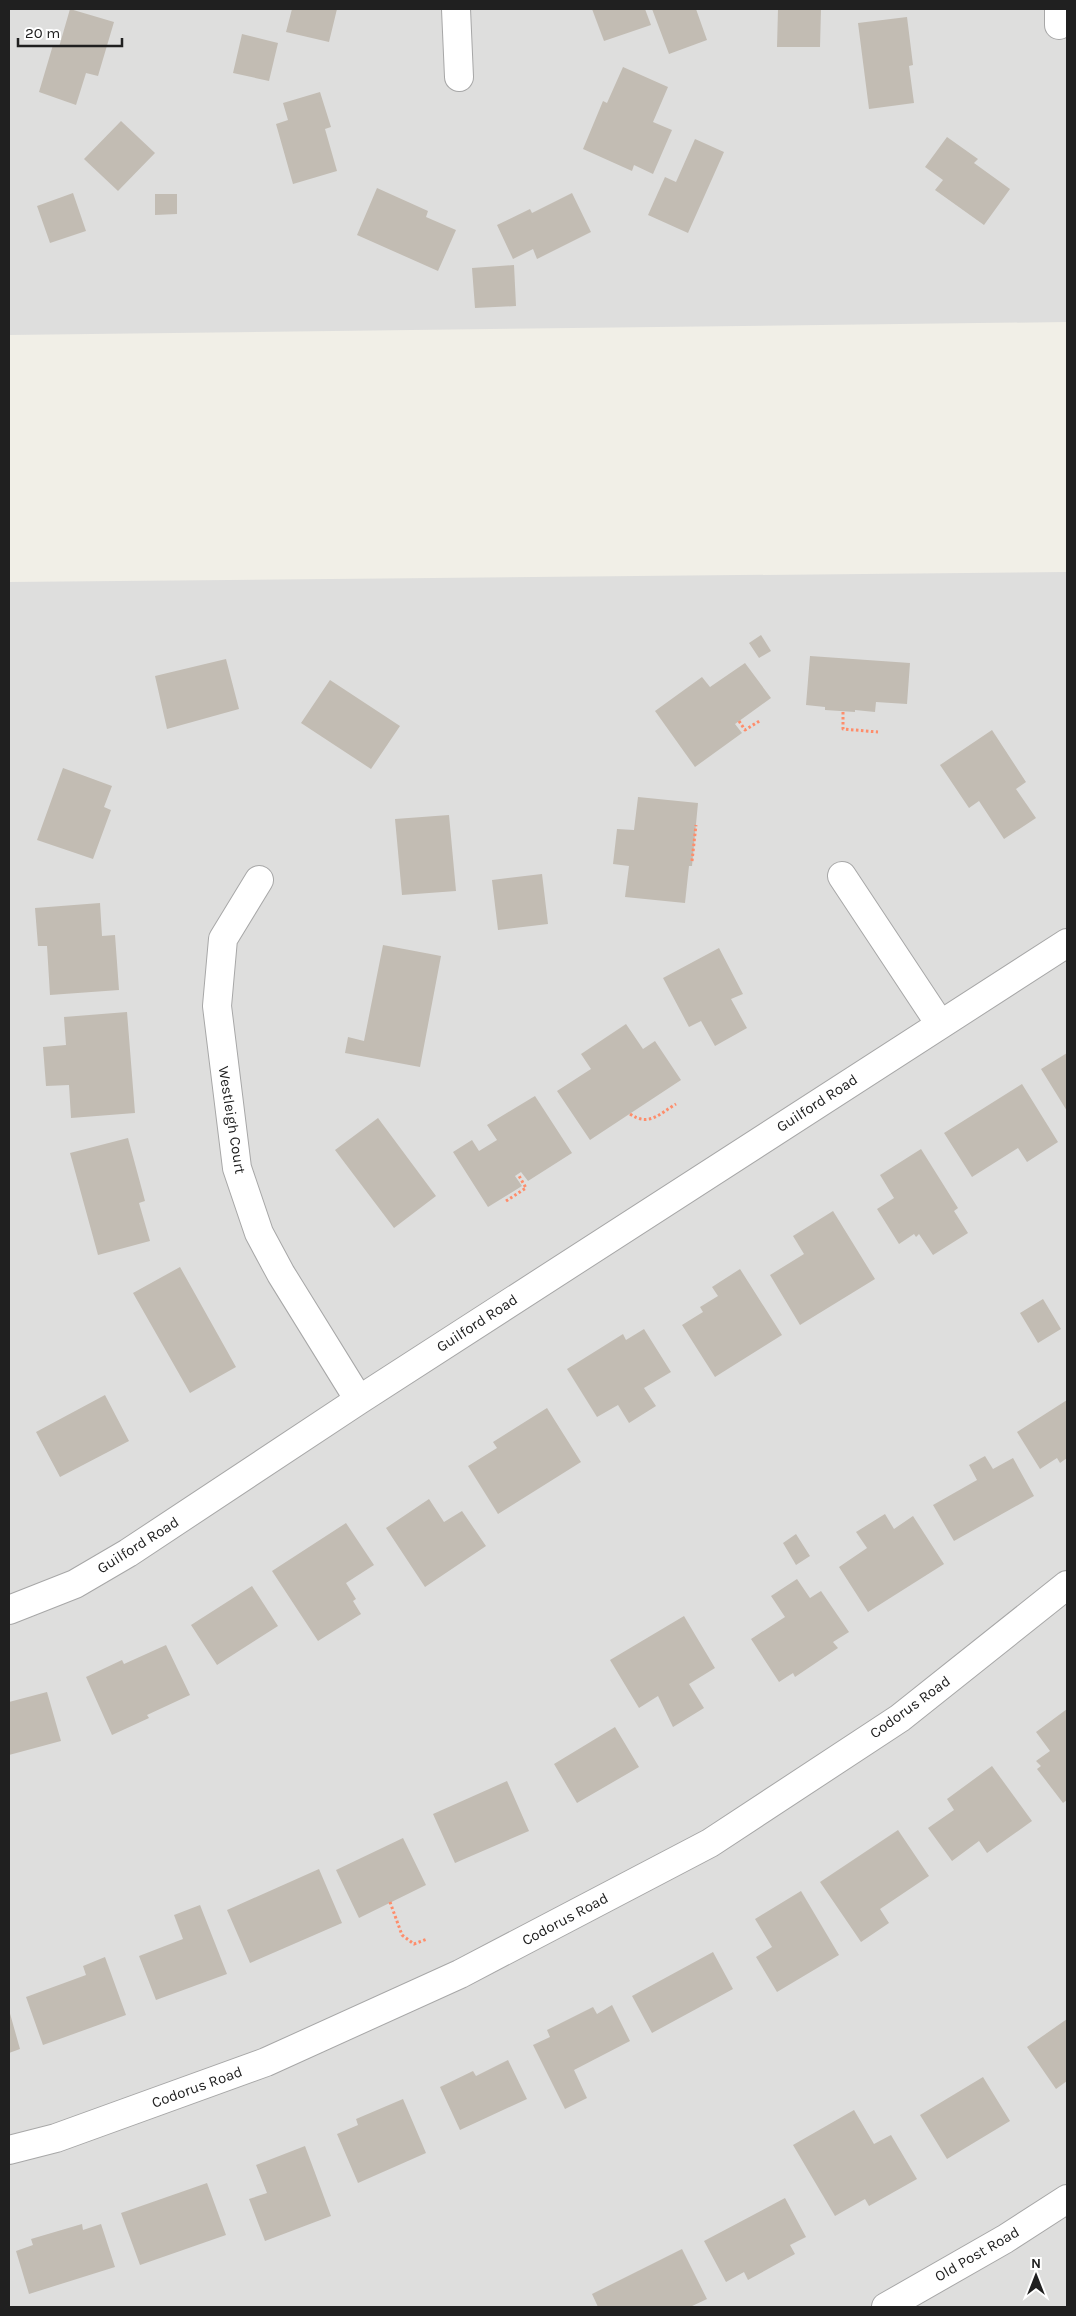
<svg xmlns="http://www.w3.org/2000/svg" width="1076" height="2316" viewBox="0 0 1076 2316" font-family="Karla,sans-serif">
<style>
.residential{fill:#dededd}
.building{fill:#c2bcb3}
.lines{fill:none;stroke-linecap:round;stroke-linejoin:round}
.street-casing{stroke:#a7a7a7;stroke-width:30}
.path{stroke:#fe8d6b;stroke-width:3;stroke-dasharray:2.5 2.5;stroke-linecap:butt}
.street{stroke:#fff;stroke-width:28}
.labels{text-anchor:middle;stroke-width:4;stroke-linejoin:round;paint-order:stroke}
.street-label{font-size:15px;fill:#202020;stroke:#fff}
</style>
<rect width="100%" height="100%" fill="#f1efe7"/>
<!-- residential -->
<path class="residential" d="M9,9H1067V322L9,335Z
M1067,572V2307H9V582Z"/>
<!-- building -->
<path class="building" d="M70,9L114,22L98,76L86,73L76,105L39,92L53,45L59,47Z
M292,9H337L329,42L286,32Z
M592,9H645L651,25L604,41Z
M652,9H696L707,40L669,54Z
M778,9H821L820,47H777Z
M907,17L913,65L909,66L914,103L869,109L858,23Z
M242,34L278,43L269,81L233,73Z
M623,67L668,87L653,122L672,130L653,174L634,165L632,171L583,149L603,101L607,103Z
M320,92L331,127L325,129L337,171L293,184L276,124L288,120L283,103Z
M121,121L155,153L118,191L84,159Z
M947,137L978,159L974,163L1010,189L984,225L935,190L943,180L925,167Z
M695,139L724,152L688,233L648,215L665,177L676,182Z
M377,188L428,211L426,217L456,230L438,271L357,235Z
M73,193L86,231L50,243L37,206Z
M572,193L591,232L537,259L533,249L513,259L497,225L530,209L532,213Z
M155,194H177V214L155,215Z
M514,265L516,306L475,308L472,268Z
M761,635L771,651L759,658L749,643Z
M810,656L910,663L907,704L876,702L875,712L855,710V712L825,710V707L806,705Z
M226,659L239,709L167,729L155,676Z
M745,663L771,698L735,724L742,733L695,767L655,711L702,677L710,687Z
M330,680L400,726L371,769L301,723Z
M992,730L1026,782L1016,789L1036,818L1004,839L979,801L969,808L940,765Z
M63,768L112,786L104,807L111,810L93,859L37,840Z
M638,797L698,803L692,866H689L685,903L625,897L629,866L613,864L617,829L634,830Z
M449,815L456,891L402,895L395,819Z
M542,874L548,924L498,930L492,880Z
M100,903L102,936L115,935L119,990L50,995L47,946H38L35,908Z
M383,945L441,956L420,1067L345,1053L348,1037L364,1041Z
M719,948L743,994L731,999L747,1028L715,1046L701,1021L689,1027L663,978Z
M127,1012L135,1113L71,1118L69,1085L46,1086L43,1047L66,1045L64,1017Z
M626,1024L643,1049L655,1041L681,1080L590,1140L557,1091L591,1069L581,1054Z
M1067,1053V1111L1041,1069Z
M1022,1084L1058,1142L1027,1162L1018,1148L972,1177L944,1133Z
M535,1096L572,1153L528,1181L521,1172L515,1176L522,1186L488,1207L453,1152L472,1140L479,1151L497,1140L487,1125Z
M378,1118L436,1196L394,1228L335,1150Z
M128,1138L145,1201L139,1203L150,1241L98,1255L70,1153Z
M921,1149L958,1208L954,1211L968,1233L933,1255L919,1234L916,1237L914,1234L899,1244L877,1209L894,1198L880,1175Z
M833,1211L875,1279L800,1325L770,1275L804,1254L793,1236Z
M180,1267L236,1367L190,1393L133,1293Z
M740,1269L782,1335L715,1377L682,1325L703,1312L700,1307L718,1296L712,1287Z
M1043,1299L1061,1329L1038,1343L1020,1313Z
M644,1329L671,1372L644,1388L656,1406L629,1423L618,1405L597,1417L567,1369L623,1334L626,1340Z
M105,1395L129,1441L60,1477L36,1432Z
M1067,1400V1458L1060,1463L1057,1458L1040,1469L1017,1432Z
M547,1408L581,1462L498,1514L468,1466L497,1448L493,1442Z
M985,1456L993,1469L1013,1458L1034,1496L954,1541L933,1505L977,1480L969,1465Z
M429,1499L444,1522L462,1511L486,1546L425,1587L386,1528Z
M885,1514L894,1529L913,1516L944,1564L868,1612L839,1567L867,1548L856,1532Z
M346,1523L374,1565L346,1583L356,1599L353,1601L361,1614L318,1641L272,1571Z
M796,1534L810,1556L796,1565L783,1543Z
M797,1579L810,1598L821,1591L849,1632L833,1642L838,1648L795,1677L793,1673L779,1682L751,1639L785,1617L771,1596Z
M252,1586L278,1626L217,1665L191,1625Z
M684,1616L715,1668L689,1684L704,1708L673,1727L658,1696L639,1708L610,1660Z
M166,1645L190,1695L147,1715L149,1718L112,1735L86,1677L122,1660L124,1664Z
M47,1692L61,1741L9,1755V1702Z
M1067,1709V1800L1063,1803L1037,1769L1041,1766L1036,1761L1050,1751L1036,1732Z
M615,1727L639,1767L577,1803L554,1764Z
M992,1766L1032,1821L987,1853L979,1841L952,1861L928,1828L954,1810L947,1799Z
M507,1781L529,1831L455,1863L433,1814Z
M898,1830L929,1876L880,1909L889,1923L861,1942L820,1882Z
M403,1838L426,1885L359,1918L336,1870Z
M319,1869L342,1923L250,1963L227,1910Z
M801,1891L839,1955L777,1992L756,1957L772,1947L755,1919Z
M200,1905L227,1974L156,2000L139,1956L183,1939L174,1915Z
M713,1952L733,1989L652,2033L632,1996Z
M105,1957L126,2015L43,2045L26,1997L86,1975L83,1966Z
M612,2005L630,2041L574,2070L587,2098L565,2109L533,2045L550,2037L547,2030L593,2007L597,2014Z
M9,2010L20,2049L9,2053Z
M1067,2019V2081L1056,2089L1027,2047Z
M508,2060L527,2099L460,2130L440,2087L473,2071L476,2076Z
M983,2077L1010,2121L947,2159L920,2115Z
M403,2099L426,2153L358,2183L337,2134L358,2125L356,2119Z
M854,2110L874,2144L891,2135L917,2179L869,2206L865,2199L835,2216L793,2145Z
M305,2146L331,2216L265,2241L249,2199L267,2193L256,2165Z
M207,2183L226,2235L140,2265L121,2213Z
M785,2198L806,2237L790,2245L795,2254L748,2280L744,2272L726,2282L704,2241Z
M82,2224L83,2230L101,2224L115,2267L29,2294L16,2251L33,2245L31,2239Z
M682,2249L707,2299L690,2307H598L592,2294Z"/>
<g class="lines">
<defs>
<path id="street" d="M456,9L459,77
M1059,9V25
M842,876L940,1024
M259,880L223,939L217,1006L237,1168L259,1233L281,1274L359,1400
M9,1610L75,1584L128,1553L359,1400L1067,943
M9,2150L56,2138L266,2062L460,1974L710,1843L900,1718L1067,1585
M886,2307L1005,2239L1067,2199"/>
</defs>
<!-- street casing -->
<use href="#street" class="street-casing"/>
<!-- path -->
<path class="path" d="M843,712V729L878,732
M739,721L745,730L761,720
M692,861L696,825
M630,1114C649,1127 659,1114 676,1104
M506,1201L526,1188L518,1174
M390,1902L402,1935L414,1944L427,1939"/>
<!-- street -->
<use href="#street" class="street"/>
</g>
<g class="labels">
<!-- street labels -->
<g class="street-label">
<text transform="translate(817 1103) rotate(-33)" y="5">Guilford Road</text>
<text transform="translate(232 1120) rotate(81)" y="5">Westleigh Court</text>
<text transform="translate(477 1323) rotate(-33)" y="5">Guilford Road</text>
<text transform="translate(138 1545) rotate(-32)" y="5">Guilford Road</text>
<text transform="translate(910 1707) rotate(-36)" y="5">Codorus Road</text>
<text transform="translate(565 1919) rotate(-28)" y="5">Codorus Road</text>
<text transform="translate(197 2087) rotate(-20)" y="5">Codorus Road</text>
<text transform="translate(977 2254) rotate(-30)" y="5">Old Post Road</text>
</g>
</g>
<!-- border -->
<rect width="1076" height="2316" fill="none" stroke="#202020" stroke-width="20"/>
<!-- north arrow -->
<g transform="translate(1036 2276)" stroke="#ffffff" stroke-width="4" paint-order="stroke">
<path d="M0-4L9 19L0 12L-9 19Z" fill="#202020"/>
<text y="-8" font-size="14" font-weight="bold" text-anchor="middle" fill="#202020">N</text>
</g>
<!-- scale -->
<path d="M18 38v8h104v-8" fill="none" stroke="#202020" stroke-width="2.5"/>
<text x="25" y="38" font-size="15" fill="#202020" stroke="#ffffff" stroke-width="4" paint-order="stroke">20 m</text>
</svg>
